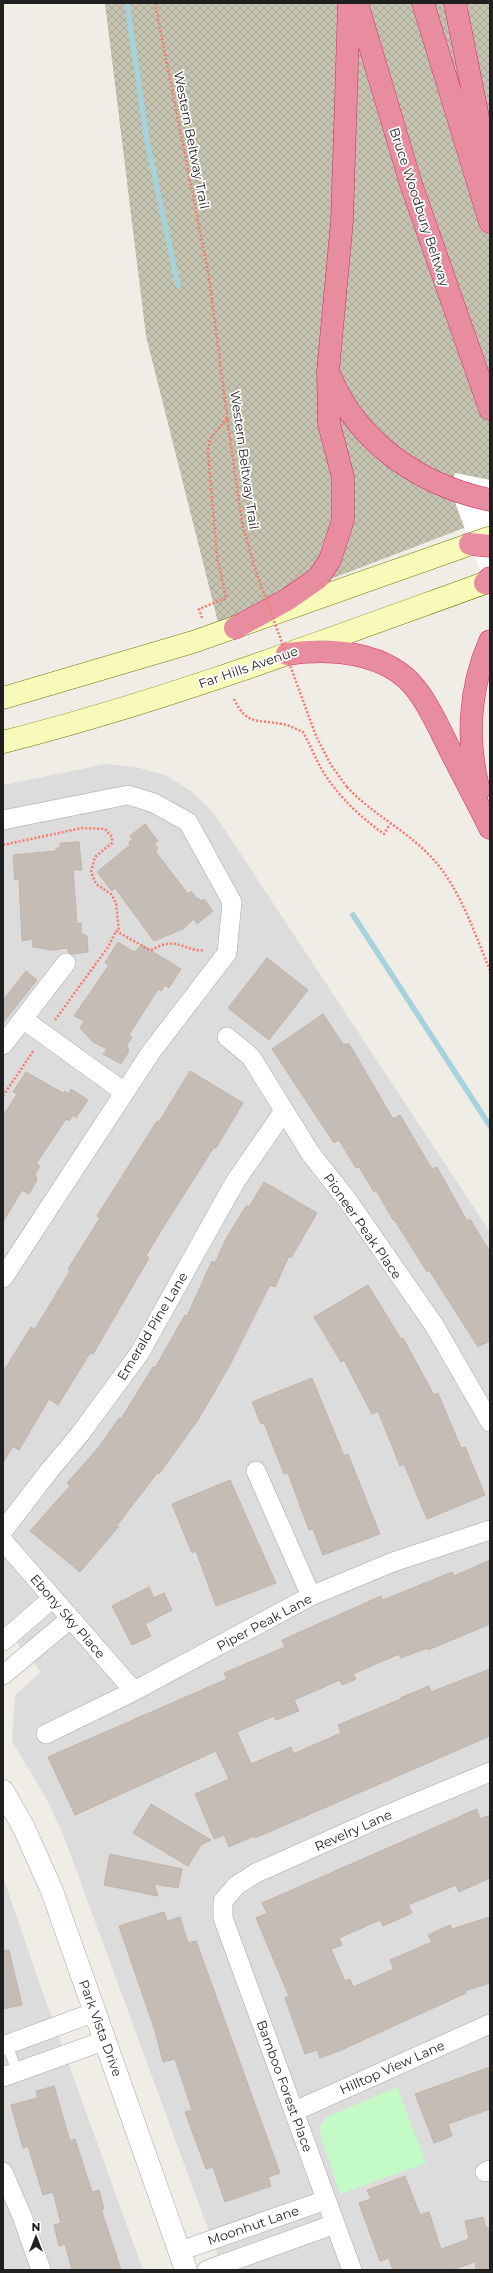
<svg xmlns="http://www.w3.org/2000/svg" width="493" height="2273" viewBox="0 0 493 2273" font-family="Montserrat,sans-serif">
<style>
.residential{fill:#dddcdc;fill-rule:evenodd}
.construction{fill:url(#construction-cross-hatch)}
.park{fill:#c3fac6}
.pier{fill:#fff}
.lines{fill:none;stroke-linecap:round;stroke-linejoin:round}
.stream{stroke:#a6d2de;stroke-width:5.5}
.building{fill:#c5bcb5;stroke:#c2b3a8}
.service-casing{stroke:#a6a6a6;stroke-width:11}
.minor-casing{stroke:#a6a6a6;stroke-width:20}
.tertiary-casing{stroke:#a6a6a6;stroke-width:23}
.secondary-casing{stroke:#6f7904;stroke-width:23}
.motorway-casing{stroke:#dc2468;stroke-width:23}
.path{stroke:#fb776c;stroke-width:2.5;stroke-dasharray:2 2;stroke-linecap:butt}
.service{stroke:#fff;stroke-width:10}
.minor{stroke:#fff;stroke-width:19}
.tertiary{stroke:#fff;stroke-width:22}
.secondary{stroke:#f8faba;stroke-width:22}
.motorway{stroke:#e88da0;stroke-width:22}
.path-bridge{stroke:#fb776c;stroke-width:2.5;stroke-dasharray:2 2;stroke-linecap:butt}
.labels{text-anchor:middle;stroke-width:3.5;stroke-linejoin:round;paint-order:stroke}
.street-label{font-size:13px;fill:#1f1f1f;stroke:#fff}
</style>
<defs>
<pattern id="construction-cross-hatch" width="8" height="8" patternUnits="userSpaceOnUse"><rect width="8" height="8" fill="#c5c4b1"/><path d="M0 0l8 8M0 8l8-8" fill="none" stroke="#a9a898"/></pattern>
</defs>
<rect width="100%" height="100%" fill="#f0ece6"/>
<!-- residential -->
<path class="residential" d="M106,764L136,767L165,775L191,791L213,812L490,1232V2270H223L63,1834L47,1800L12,1741L15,1695L41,1672L3,1626V785ZM324,2119L341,2194L320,2134V2127Z
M3,1877L39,1982L143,2270H3Z"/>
<!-- construction -->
<path class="construction" d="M105,3H490V518L218,622L146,336Z"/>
<!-- park -->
<path class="park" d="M397,2087L426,2163L340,2194L320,2134L321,2125L327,2117Z"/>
<!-- pier -->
<path class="pier" d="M455,473L490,480V596L450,489Z"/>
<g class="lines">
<!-- stream -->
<path class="stream" d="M127,3L147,141L178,285
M353,915L490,1126"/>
</g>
<!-- building -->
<path class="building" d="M145,824L158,841L154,843L158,849L155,851L188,894L191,891L197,899L198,898L201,901L204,899L213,911L197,924L194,919L183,929L154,941L115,888L112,891L97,872L130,845L129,842L133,840L130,836Z
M79,842L82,870H73L77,924L81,923V933L87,936L88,952L72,954L68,952V948L53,950L33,947L32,939L22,941L19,879L15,880L13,855L56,851V848H60V843Z
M118,942L134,952L142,945L181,969L169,988L165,985L161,991L158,989L129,1035L132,1037L127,1045L129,1051L121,1064L103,1054L107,1049L93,1042L80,1028L84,1021L74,1016L109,965L105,963Z
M267,958L308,990L269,1040L228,1008Z
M26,971L37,980L3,1023V1000Z
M323,1014L343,1044H349L354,1052L393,1119L400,1115L432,1169L437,1167L467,1221L470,1219L490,1252V1341L478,1347L429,1270L427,1272L394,1219L393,1220L376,1190L374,1192L359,1167L356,1168L339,1140L334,1143L272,1049Z
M190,1071L243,1103L216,1148L214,1147L159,1234L146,1256L149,1258L93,1354L90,1353L58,1405L49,1399L19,1450L13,1446L3,1463V1372L31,1327L35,1329L70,1271L68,1269L100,1218L97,1216L157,1121L159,1122Z
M26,1072L63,1093L65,1091L69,1094L71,1089L88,1100L76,1118L73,1115L69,1121L66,1119L36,1164L40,1166L35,1174L37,1180L29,1194L22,1190L3,1222V1116L17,1094L13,1092Z
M264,1182L317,1213L291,1258L289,1256L275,1287L270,1285L231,1363L198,1420L159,1474L158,1472L115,1528L119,1526L80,1572L30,1531L70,1486L67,1483L99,1447L119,1418L121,1419L153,1367L155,1368L185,1315L187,1316L212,1261L215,1263L227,1237L246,1206L249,1207Z
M368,1285L401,1339L403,1338L434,1395L438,1393L461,1448L465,1447L485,1495L427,1519L404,1464L400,1466L378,1411L372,1414L344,1360L341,1362L314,1317Z
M312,1378L344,1456L348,1454L380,1534L323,1555L313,1529L309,1530L288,1473L284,1474L264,1423L261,1424L252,1402Z
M230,1480L276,1583L216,1606L196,1551L192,1553L172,1504Z
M490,1560V1624L428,1650L427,1648L401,1658L399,1654L353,1674L356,1679L342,1685L340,1680L294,1700L299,1711L276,1720L274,1716L237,1732L251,1764L291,1747L293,1754L341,1733L338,1725L401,1699L400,1698L429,1686L431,1692L490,1669V1736L255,1838L254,1836L229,1847L224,1835L214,1839L195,1794L229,1779L216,1751L75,1815L48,1757L227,1679L224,1673L285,1647L282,1640L381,1596L383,1600L452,1572L454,1576Z
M149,1587L154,1598L164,1593L172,1610L145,1624L151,1636L132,1645L112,1606Z
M151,1804L211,1840L201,1845L188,1866L133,1833Z
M477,1809L480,1819L490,1815V1878L459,1892L456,1885L408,1905L412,1913L383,1926L380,1920L339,1938L342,1945L331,1949L345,1981L350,1979L353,1987L394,1969L390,1960L432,1942L428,1935L450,1925L452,1929L490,1917V1983L465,1991L466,1993L339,2051L320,2058L317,2050L305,2054L285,1998L289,1996L256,1918L267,1913L262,1903Z
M110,1854L182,1869L178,1888L154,1884L158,1896L104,1885Z
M164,1912L167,1921L180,1917L188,1943L196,1941L280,2173L268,2177L271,2186L225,2202L213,2167L206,2169L185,2112L192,2110L175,2059L163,2062L155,2031L119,1926Z
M9,1950L22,2005L3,2009V1951Z
M490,2067V2109L448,2124L452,2136L434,2143L415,2094Z
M54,2086L70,2141L75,2139L92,2192L99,2190L104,2209H101L121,2270H72L65,2244L59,2246L54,2225L61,2223L53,2192L43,2195L28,2146L23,2148L11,2105L37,2098L36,2091Z
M405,2176L420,2215L429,2212L441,2249L469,2239L465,2221L483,2217L486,2228L490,2227V2270H476L475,2262L451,2270H393L389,2258L380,2261L359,2203L371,2199L367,2190Z"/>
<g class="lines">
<defs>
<path id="service" d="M7,2044L17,2072"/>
<path id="minor" d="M3,820L128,795L154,803L188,822L232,902L227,953L151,1052L3,1278
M23,1019L124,1092
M227,1037L251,1057L311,1154L348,1201L434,1325L490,1422
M3,1045L66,963
M256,1471L311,1596
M3,1531L49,1471L80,1434L139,1354L235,1182L284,1111
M3,1541L134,1691
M3,1641L53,1598
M3,1675L70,1619
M46,1734L134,1691L311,1596L393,1562L490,1530
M3,2046L95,2012
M3,2077L106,2040
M295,2111L490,2024
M3,2172L22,2216L41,2270
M485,2172L490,2170
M180,2251L326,2200
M207,2270L335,2224
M352,2270L223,1918V1901L237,1885L256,1873L377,1819L490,1772"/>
<path id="tertiary" d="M3,1791L24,1828L52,1891L186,2270"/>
<path id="secondary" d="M3,698L193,642L488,538
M3,742C169,700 329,639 490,581"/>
<path id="motorway" d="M357,3L411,184L490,409
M423,3L490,222
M455,3L490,177
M330,376C358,443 420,485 490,500
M470,544L490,546
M485,583L490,578
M235,628L288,599L318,578L330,560L343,520V477L329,424L328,371L342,221L349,3
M287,654C329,648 387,651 416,689C429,705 438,726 447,744C461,772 476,800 490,828
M479,790C466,741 469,688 490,641"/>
</defs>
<!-- service casing -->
<use href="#service" class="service-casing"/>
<!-- minor casing -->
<use href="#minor" class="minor-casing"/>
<!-- tertiary casing -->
<use href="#tertiary" class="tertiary-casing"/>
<!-- secondary casing -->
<use href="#secondary" class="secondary-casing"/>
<!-- motorway casing -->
<use href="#motorway" class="motorway-casing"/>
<!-- path -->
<path class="path" d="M155,3L209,277L230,439
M202,618L199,609L226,598L217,556L208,451L210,439L227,418
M234,699C247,726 257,719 282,724C289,725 296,729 303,732C310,744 315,758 322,770C338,796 359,816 384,834L390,824
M347,787C373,815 408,831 433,859C461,890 474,933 490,970
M3,845L82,828L105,829L112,837V843L95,857L91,872L96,884L111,894L116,903L119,932
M55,1020L108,947L116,931L148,949L152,950C177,934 185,953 205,950
M3,1096L34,1050"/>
<!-- service -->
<use href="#service" class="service"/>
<!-- minor -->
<use href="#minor" class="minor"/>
<!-- tertiary -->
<use href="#tertiary" class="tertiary"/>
<!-- secondary -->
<use href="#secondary" class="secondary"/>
<!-- motorway -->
<use href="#motorway" class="motorway"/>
<!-- path-bridge -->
<path class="path-bridge" d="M230,439L242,523L255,569L316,736L331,765L347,787"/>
</g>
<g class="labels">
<!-- street labels -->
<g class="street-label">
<text transform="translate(192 140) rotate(79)" y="5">Western Beltway Trail</text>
<text transform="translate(420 207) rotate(72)" y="5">Bruce Woodbury Beltway</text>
<text transform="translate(245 460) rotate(82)" y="5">Western Beltway Trail</text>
<text transform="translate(248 667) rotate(-19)" y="5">Far Hills Avenue</text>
<text transform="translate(363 1226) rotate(55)" y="5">Pioneer Peak Place</text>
<text transform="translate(152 1326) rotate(-59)" y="5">Emerald Pine Lane</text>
<text transform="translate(68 1616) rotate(49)" y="5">Ebony Sky Place</text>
<text transform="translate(264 1622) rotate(-28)" y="5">Piper Peak Lane</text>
<text transform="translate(353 1830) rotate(-24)" y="5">Revelry Lane</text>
<text transform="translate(101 2028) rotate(70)" y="5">Park Vista Drive</text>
<text transform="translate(392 2067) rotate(-24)" y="5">Hilltop View Lane</text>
<text transform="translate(285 2086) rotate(70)" y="5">Bamboo Forest Place</text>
<text transform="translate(253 2225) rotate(-19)" y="5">Moonhut Lane</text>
</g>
</g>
<!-- border -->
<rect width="493" height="2273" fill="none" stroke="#1f1f1f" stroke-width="8"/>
<!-- north arrow -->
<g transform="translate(36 2237)" stroke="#ffffff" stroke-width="3" paint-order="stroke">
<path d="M0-3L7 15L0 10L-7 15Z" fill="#1f1f1f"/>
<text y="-6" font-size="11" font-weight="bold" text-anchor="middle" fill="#1f1f1f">N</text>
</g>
</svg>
